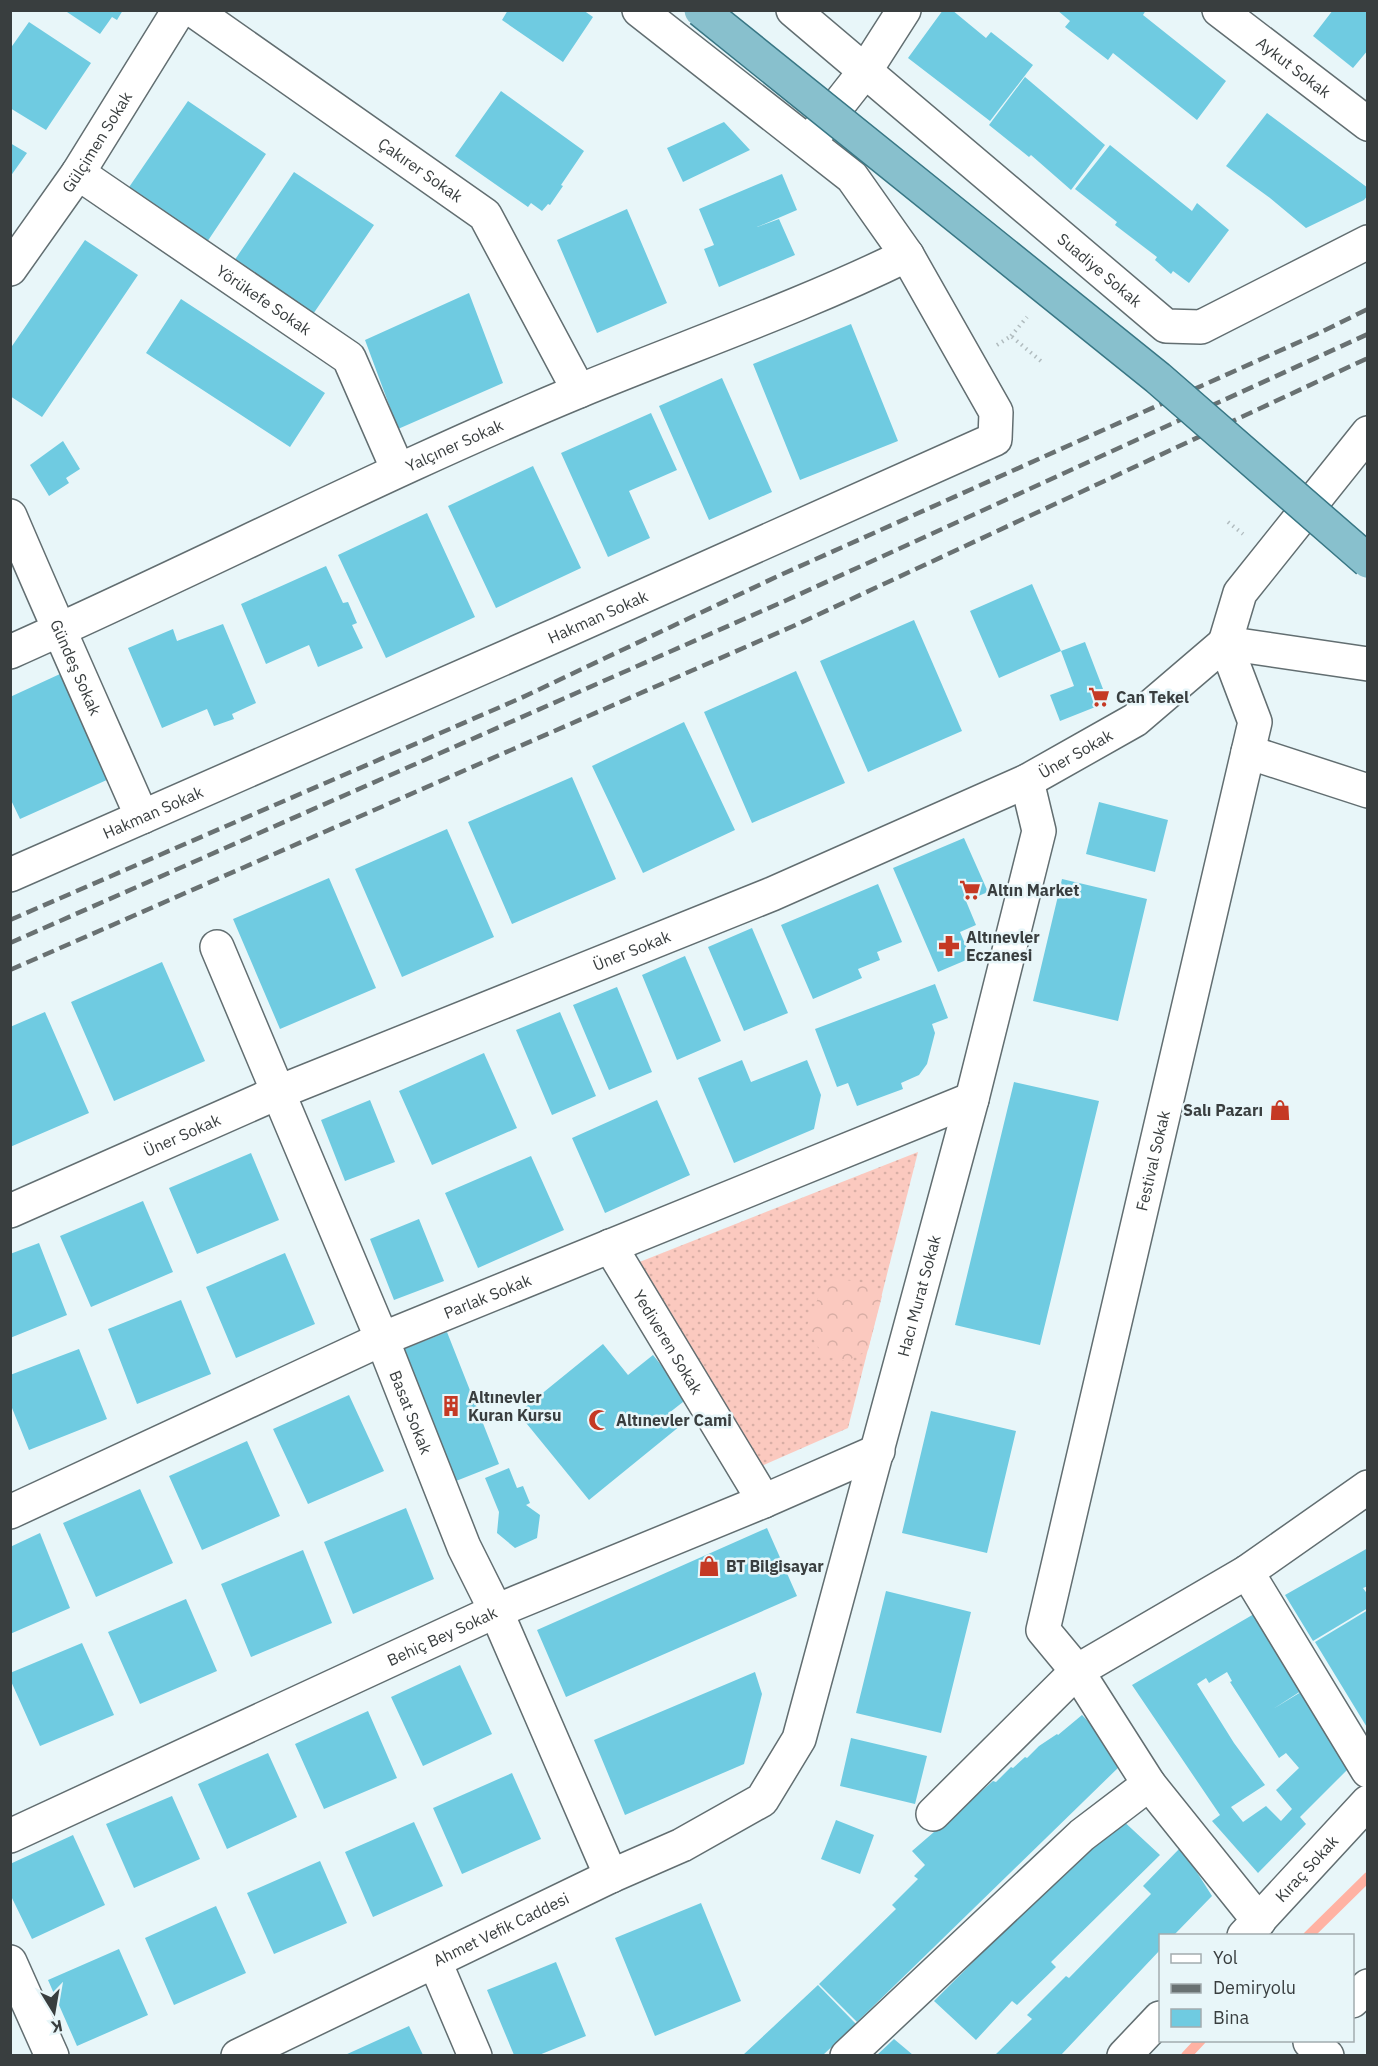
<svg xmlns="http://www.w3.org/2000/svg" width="1378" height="2066" viewBox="0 0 1378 2066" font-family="'IBM Plex Sans',sans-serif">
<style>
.grass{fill:url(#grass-dots)}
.park{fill:url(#park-crowns)}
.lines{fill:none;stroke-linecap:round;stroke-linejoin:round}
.stream{stroke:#ffb2a3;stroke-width:10}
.building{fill:#6fcbe1;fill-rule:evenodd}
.minor-casing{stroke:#626e71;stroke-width:36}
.path{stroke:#b1bcbf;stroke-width:4;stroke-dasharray:1.5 4.5;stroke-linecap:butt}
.minor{stroke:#fff;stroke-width:33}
.rail{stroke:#697172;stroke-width:4.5;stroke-dasharray:12 6;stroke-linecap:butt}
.major-bridge-casing{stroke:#397785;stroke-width:36;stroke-linecap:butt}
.major-bridge{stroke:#88c0cd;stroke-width:33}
.labels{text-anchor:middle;stroke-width:5;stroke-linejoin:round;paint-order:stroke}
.street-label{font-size:16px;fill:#393e3f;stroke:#e8f6f9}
.poi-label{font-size:16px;font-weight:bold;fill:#393e3f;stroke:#e8f6f9;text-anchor:start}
</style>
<defs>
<pattern id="grass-dots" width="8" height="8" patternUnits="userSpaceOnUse" patternTransform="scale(1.5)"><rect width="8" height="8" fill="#fbc9bf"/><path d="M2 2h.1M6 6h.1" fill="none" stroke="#d8aea5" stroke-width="1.8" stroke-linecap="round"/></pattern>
<pattern id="park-crowns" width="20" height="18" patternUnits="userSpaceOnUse" patternTransform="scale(1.5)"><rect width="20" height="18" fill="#fbc9bf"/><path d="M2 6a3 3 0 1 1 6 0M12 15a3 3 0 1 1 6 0" fill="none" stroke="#d8aea5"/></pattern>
</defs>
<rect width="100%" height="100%" fill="#e8f6f9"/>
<!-- grass -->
<path class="grass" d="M918,1152L848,1428L757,1468L637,1263Z"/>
<!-- park -->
<path class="park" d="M833,1278L865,1283L882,1296L868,1350L847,1361L824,1356L806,1328L818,1298Z"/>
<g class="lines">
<!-- stream -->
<path class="stream" d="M1308,1936L1368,1877
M1186,2056L1201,2040"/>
</g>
<!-- building -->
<path class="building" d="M64,10H123L117,20L112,17L100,34Z
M508,10H583L593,17L563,62L502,20Z
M943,10H952L986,38L991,32L1033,65L990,121L908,58Z
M1057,10H1146L1143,15L1226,81L1197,120L1113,53L1108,60L1065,27L1070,21Z
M1333,10H1368V50L1353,68L1313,36Z
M29,22L91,63L46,130L10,108V49Z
M1025,77L1105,145L1071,190L1031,155L1029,157L989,125Z
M501,91L584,151L561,185L563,186L550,205L548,204L542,211L531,203L528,207L455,156Z
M188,101L266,154L203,248L123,196Z
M1267,113L1368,188V195L1364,200L1306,228L1270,198L1226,166Z
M724,122L750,150L683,182L667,148Z
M10,143L27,153L10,177Z
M1110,145L1192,211L1197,203L1229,230L1189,283L1173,271L1171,274L1155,260L1157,257L1115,225L1117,222L1075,189Z
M294,172L374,225L309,320L230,267Z
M782,174L797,210L757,227L779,219L795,255L719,287L704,249L714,245L699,209Z
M627,209L667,303L597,333L557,240Z
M85,240L138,275L42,417L10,396V349Z
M469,293L503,383L398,429L365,340Z
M181,299L325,393L290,447L146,353Z
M851,324L898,441L800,480L753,364Z
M722,378L772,492L709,520L659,406Z
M651,413L677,470L629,491L650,538L608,557L561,453Z
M63,441L80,469L66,478L69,483L49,496L30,465Z
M533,466L581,568L496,608L448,506Z
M427,513L475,617L386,658L338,555Z
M326,566L343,603L348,602L357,623L352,625L363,648L318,667L309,645L266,664L241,604Z
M1032,584L1061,651L999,678L970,611Z
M914,620L962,731L868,772L820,661Z
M223,624L256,703L232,714L234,719L214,726L207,709L162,728L128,648L173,629L177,641Z
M1085,642L1108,702L1060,721L1050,695L1074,686L1061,651Z
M796,671L845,783L752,823L704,712Z
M60,674L109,779L20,819L10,798V697Z
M684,722L735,830L643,873L592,766Z
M572,777L616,879L512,924L468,822Z
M1099,802L1168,820L1155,872L1086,854Z
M447,829L494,937L402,977L355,869Z
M964,838L988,892L966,901L976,925L960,932L971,958L938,972L893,868Z
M329,878L376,988L280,1029L233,919Z
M1062,879L1147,899L1118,1021L1033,1001Z
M878,884L902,942L877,952L880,960L858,969L862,978L813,999L781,925Z
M752,928L788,1013L744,1031L708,947Z
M685,956L721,1041L677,1060L642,975Z
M162,962L205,1061L114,1101L71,1002Z
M935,984L948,1018L932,1024L935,1033L927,1064L919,1075L901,1083L903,1089L857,1106L848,1083L837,1087L815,1029Z
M617,987L652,1072L609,1090L573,1005Z
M45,1012L89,1113L10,1147V1027Z
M560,1012L596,1096L552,1115L516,1030Z
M484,1053L517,1128L432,1165L399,1091Z
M742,1060L751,1082L807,1060L821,1095L814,1129L734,1163L698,1078Z
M1014,1082L1099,1101L1040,1345L955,1325Z
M370,1100L395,1162L345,1181L321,1120Z
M657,1100L690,1175L605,1213L572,1138Z
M251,1153L279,1220L197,1254L169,1188Z
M531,1156L564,1230L478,1268L445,1193Z
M143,1201L173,1272L91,1307L60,1236Z
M419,1219L444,1281L394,1300L370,1239Z
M39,1243L67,1315L10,1338V1254Z
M285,1253L315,1324L236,1358L206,1287Z
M181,1300L211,1374L137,1404L108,1329Z
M447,1332L499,1464L456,1481L404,1349Z
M603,1344L628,1375L653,1355L688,1398L669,1413L680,1426L589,1500L518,1413Z
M79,1349L107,1419L29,1450L10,1403V1375Z
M349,1395L384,1471L308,1504L273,1429Z
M931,1411L1016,1431L987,1553L902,1533Z
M247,1441L280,1516L202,1550L169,1476Z
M509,1468L517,1488L523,1486L530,1503L526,1505L540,1515L537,1538L515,1548L497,1533L499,1512L485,1478Z
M140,1489L173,1563L96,1597L63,1523Z
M406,1508L434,1579L353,1614L324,1542Z
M767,1528L797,1596L566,1697L537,1630Z
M40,1533L70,1608L10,1634V1547Z
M1368,1548V1586L1363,1588L1368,1595V1608L1313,1641L1285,1595Z
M303,1550L332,1623L251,1657L221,1584Z
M886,1591L971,1612L941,1733L856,1713Z
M186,1599L217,1671L140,1704L108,1632Z
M1368,1610V1729L1315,1642Z
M1254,1614L1301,1691L1273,1709L1301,1692L1349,1768L1300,1817L1306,1824L1258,1873L1212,1821L1220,1815L1132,1685ZM1227,1672L1232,1681L1230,1682L1279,1758L1286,1753L1299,1768L1276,1790L1292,1809L1281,1821L1266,1806L1243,1822L1231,1807L1265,1785L1234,1743L1197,1684L1206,1678L1209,1683Z
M82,1643L114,1715L40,1746L10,1679V1673Z
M460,1665L492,1734L423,1766L391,1697Z
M755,1672L762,1694L744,1764L625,1815L594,1740Z
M368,1711L397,1778L324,1809L295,1744Z
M1082,1715L1092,1725L1121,1765L857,2022L819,1984L896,1909L892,1905L918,1879L914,1876L925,1865L912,1851L993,1781L996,1782L1011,1767L1013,1768L1025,1757L1027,1758L1039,1746L1057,1734L1058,1735Z
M851,1738L927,1756L915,1804L840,1786Z
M268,1753L297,1817L227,1849L198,1784Z
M512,1773L541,1839L462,1874L433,1808Z
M172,1796L200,1859L134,1888L106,1824Z
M1119,1817L1160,1855L1051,1962L1056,1967L1017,2005L1012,2001L976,2040L934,2001L1010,1925L1047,1891Z
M836,1820L874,1835L860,1874L821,1859Z
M414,1822L443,1886L373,1917L345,1852Z
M73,1835L105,1905L32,1939L10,1894V1864Z
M1181,1847L1212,1896L1174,1935H1161L1160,1950L1061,2055H995L1032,2019L1027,2015L1066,1976L1069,1978L1151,1894L1143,1886Z
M320,1861L347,1923L274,1954L247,1893Z
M701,1903L741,2001L655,2036L615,1938Z
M216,1906L246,1973L174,2005L145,1938Z
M119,1949L148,2015L77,2046L48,1980Z
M556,1962L586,2036L539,2055H514L487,1990Z
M818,1985L856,2024L823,2055H743Z
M409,2026L423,2055H345Z
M894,2039L913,2055H877Z"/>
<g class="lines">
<defs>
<g id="minor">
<path id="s1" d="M193,10L485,215L579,391"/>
<path id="s2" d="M793,10L1166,326L1201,327L1368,242"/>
<path id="s3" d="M1219,10L1368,124"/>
<path d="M814,136L865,71L904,10"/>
<path id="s4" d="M78,173L349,358L398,470"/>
<path id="s5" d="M10,269L78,173L179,10"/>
<path id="s6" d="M10,516C53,617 98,717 142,817"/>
<path d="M1225,643L1240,593L1368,433"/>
<path d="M1225,643L1368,664"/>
<path id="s7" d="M10,652C201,567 386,471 579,391C688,346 801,307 907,255"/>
<path d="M1248,752L1368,791"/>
<path id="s8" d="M10,875L561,633L995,439L996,412L907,255L852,177L639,10"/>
<path id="s9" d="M217,947L382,1339L464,1547L496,1611L611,1876"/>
<path id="s10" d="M10,1211L279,1092L772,894L1027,781L1135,720L1225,643"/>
<path id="s11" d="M610,1246L764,1501"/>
<path id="s12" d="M10,1512L382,1339L972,1099"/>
<path d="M1247,1572L1368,1771"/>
<path d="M1149,1784L1259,1921"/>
<path d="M933,1814L1077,1671L1247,1572L1368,1487"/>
<path id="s13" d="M10,1836L496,1611L764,1501L878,1451"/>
<path id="s14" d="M1244,1936L1368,1802"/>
<path d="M10,1962L52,2056"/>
<path d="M435,1962L475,2056"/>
<path d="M1352,2001L1368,1986"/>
<path d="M1310,2042L1327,2056"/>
<path id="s15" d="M238,2056L611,1876L682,1845L762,1800L799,1739L972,1099L1039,831L1027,781"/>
<path id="s16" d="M847,2056L1082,1835L1149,1784L1077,1671L1043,1630L1255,722L1225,643"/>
<path d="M1124,2056L1160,2018"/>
</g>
</defs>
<!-- minor casing -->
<use href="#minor" class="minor-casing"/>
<!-- path -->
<path class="path" d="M1011,336L1027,317
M997,345L1011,336L1042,362
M1228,522L1243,534"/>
<!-- minor -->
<use href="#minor" class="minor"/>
<!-- rail -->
<path class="rail" d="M10,920L521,698L776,577L1317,334L1368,309
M10,943L787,600L1368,334
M10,970L798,624L1368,358"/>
<defs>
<path id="major-bridge" d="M701,10L1158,378L1368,561"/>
</defs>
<!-- major-bridge casing -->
<use href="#major-bridge" class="major-bridge-casing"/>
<!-- major-bridge -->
<use href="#major-bridge" class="major-bridge"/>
</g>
<!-- icons -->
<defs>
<symbol id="supermarket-bare" viewBox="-9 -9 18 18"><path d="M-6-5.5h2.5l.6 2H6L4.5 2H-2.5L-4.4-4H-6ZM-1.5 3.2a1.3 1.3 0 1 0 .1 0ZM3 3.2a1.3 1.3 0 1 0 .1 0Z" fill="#c53924" stroke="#e8f6f9" stroke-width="2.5" paint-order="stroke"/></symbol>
<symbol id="pharmacy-bare" viewBox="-9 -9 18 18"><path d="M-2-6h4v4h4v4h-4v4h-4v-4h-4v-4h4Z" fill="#c53924" stroke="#e8f6f9" stroke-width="2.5" paint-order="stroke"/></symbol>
<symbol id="shop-bare" viewBox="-9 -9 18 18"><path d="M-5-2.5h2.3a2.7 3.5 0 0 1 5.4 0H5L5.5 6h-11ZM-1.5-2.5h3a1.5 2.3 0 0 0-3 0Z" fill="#c53924" stroke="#e8f6f9" stroke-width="2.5" paint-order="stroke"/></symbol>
<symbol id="building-bare" viewBox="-9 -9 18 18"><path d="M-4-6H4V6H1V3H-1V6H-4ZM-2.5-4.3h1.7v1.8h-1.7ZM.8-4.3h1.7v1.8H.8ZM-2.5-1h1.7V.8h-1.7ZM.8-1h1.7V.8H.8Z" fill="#c53924" stroke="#e8f6f9" stroke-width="2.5" paint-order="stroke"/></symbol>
<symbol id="mosque-bare" viewBox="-9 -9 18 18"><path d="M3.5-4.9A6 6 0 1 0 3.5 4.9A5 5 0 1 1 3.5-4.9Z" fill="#c53924" stroke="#e8f6f9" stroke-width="2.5" paint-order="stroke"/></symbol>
</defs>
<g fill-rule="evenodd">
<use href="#supermarket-bare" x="1084" y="682" width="30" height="30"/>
<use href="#supermarket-bare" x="955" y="875" width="30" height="30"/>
<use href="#pharmacy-bare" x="934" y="931" width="30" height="30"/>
<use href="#shop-bare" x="1265" y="1095" width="30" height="30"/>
<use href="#building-bare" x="436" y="1391" width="30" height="30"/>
<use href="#mosque-bare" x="584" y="1405" width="30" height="30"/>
<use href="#shop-bare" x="694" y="1551" width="30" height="30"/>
</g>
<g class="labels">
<!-- street labels -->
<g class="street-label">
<text dy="6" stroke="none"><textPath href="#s3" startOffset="94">Aykut Sokak</textPath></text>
<text dy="6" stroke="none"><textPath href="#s5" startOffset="154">Gülçimen Sokak</textPath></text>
<text dy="6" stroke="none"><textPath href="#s1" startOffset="278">Çakırer Sokak</textPath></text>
<text dy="6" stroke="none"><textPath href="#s2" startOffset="402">Suadiye Sokak</textPath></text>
<text dy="6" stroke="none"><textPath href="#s4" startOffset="225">Yörükefe Sokak</textPath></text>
<text dy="6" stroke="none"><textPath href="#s7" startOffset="490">Yalçıner Sokak</textPath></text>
<text dy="6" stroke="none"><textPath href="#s8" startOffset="642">Hakman Sokak</textPath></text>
<text dy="6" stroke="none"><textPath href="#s6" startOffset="165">Gündeş Sokak</textPath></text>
<text dy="6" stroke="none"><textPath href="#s10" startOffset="1160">Üner Sokak</textPath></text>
<text dy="6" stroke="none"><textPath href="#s8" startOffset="156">Hakman Sokak</textPath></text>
<text dy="6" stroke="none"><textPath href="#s10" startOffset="674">Üner Sokak</textPath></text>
<text dy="6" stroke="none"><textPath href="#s10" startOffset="188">Üner Sokak</textPath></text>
<text dy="6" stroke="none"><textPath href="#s16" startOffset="1076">Festival Sokak</textPath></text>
<text dy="6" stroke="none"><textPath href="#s15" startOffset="1114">Hacı Murat Sokak</textPath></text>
<text dy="6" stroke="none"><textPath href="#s12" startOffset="524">Parlak Sokak</textPath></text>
<text dy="6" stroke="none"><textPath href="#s11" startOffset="112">Yediveren Sokak</textPath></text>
<text dy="6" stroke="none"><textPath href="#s9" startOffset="504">Basat Sokak</textPath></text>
<text dy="6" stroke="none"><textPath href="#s13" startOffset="476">Behiç Bey Sokak</textPath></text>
<text dy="6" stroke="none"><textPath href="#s14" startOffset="92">Kıraç Sokak</textPath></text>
<text dy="6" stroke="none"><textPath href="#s15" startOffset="292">Ahmet Vefik Caddesi</textPath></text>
</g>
<!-- poi labels -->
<g class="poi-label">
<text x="1116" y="703">Can Tekel</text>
<text x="987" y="896">Altın Market</text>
<text x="966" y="943">Altınevler<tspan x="966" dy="18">Eczanesi</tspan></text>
<text x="1263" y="1116" text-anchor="end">Salı Pazarı</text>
<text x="468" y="1403">Altınevler<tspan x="468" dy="18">Kuran Kursu</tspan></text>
<text x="616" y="1426">Altınevler Cami</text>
<text x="726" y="1572">BT Bilgisayar</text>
</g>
</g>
<!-- border -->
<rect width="1378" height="2066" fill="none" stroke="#393e3f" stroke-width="24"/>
<!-- legend -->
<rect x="1159" y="1934" width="195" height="108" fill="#e8f6f9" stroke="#a2acaf" stroke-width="1.5"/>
<rect x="1171" y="1954" width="30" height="9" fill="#ffffff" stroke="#a2acaf" stroke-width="1.5"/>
<text x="1213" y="1964" font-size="18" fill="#393e3f">Yol</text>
<rect x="1171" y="1984" width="30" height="9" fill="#697172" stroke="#a2acaf" stroke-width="1.5"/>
<text x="1213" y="1994" font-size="18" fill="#393e3f">Demiryolu</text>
<rect x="1171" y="2009" width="30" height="18" fill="#6fcbe1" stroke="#a2acaf" stroke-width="1.5"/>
<text x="1213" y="2024" font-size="18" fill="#393e3f">Bina</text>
<!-- north arrow -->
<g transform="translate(54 2012) rotate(169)" stroke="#e8f6f9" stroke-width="4.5" paint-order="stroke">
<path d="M0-4.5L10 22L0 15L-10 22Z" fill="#393e3f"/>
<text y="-9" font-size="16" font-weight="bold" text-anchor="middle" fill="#393e3f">K</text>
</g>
</svg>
